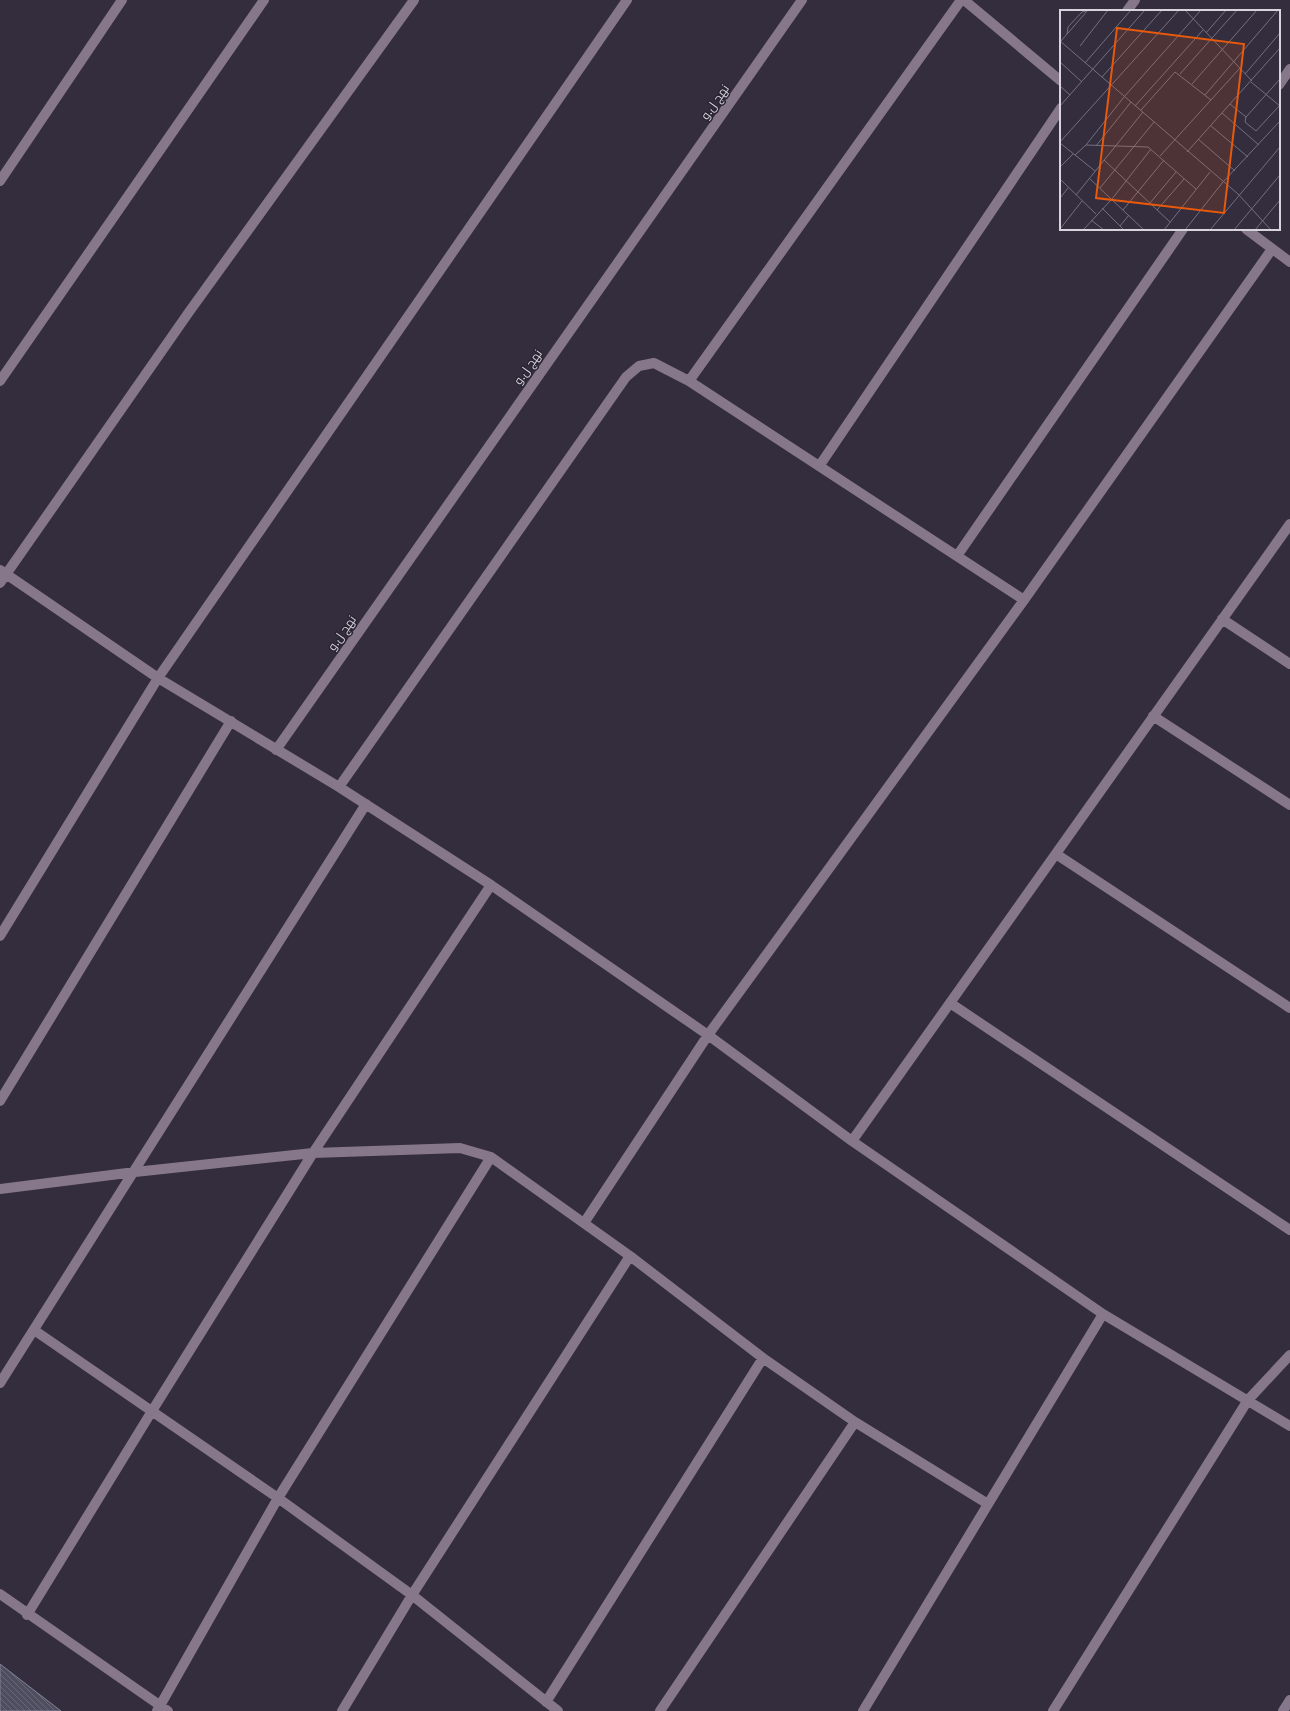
<svg xmlns="http://www.w3.org/2000/svg" width="1290" height="1711" viewBox="0 0 1290 1711" font-family="'Noto Sans',Cairo,sans-serif">
<style>
.building{fill:url(#building-back-hatch);stroke:#828396}
.lines{fill:none;stroke-linecap:round;stroke-linejoin:round}
.minor{stroke:#87778b;stroke-width:10}
.labels{text-anchor:middle;stroke-width:3;stroke-linejoin:round;paint-order:stroke}
.street-label{font-size:12px;fill:#d8d4de;stroke:#2a2433}
.inset-road{fill:none;stroke:#75707e;stroke-width:1}
.view{fill:#e8590c;fill-opacity:0.15;stroke:#e8590c;stroke-width:2}
.inset-edge{fill:none;stroke:#d8d4de;stroke-width:2}
</style>
<defs>
<pattern id="building-back-hatch" width="6" height="6" patternUnits="userSpaceOnUse"><rect width="6" height="6" fill="#4e4e60"/><path d="M-1 5l2 2M0 0l6 6M5-1l2 2" fill="none" stroke="#676776"/></pattern>
</defs>
<rect width="100%" height="100%" fill="#332d3e"/>
<!-- building -->
<path class="building" d="M0,1664L61,1711H0Z"/>
<g class="lines">
<!-- minor -->
<path class="minor" d="M964,0L1061,81
M1127,11L1135,0
M1279,85L1290,69
M0,181L122,0
M1246,229L1290,262
M0,381L264,0
M689,381L961,0
M820,465L1061,108
M957,556L1183,229
M0,570L158,678L339,787L491,885L708,1035L852,1141L1103,1314L1290,1426
M0,583L189,312L414,0
M1222,619L1290,664
M1153,716L1290,805
M276,750L802,0
M339,787L626,377L639,366L654,363L689,381L1024,600
M1056,854L1290,1008
M0,936L158,678L627,0
M950,1003L1290,1230
M0,1101L231,721
M852,1141L1290,524
M0,1189L135,1172L313,1153L460,1148L491,1157L630,1256L763,1358L855,1422L988,1504
M584,1223L708,1035L1024,600L1272,249
M34,1330L278,1498L412,1595L558,1711
M0,1383L366,804
M0,1594L168,1711
M27,1615L152,1411L313,1153L491,885
M546,1702L763,1358
M157,1711L278,1498L491,1157
M342,1711L412,1595L630,1256
M660,1711L855,1422
M863,1711L1103,1314
M1053,1711L1248,1400L1290,1355
M1283,1711L1290,1700"/>
</g>
<g class="labels">
<!-- street labels -->
<g class="street-label">
<text transform="translate(715 102) rotate(-55)" y="4">نهج ل.و</text>
<text transform="translate(528 367) rotate(-55)" y="4">نهج ل.و</text>
<text transform="translate(342 633) rotate(-55)" y="4">نهج ل.و</text>
</g>
</g>
<!-- overview -->
<g transform="translate(1060 10)">
<rect width="220" height="220" fill="#332d3e"/>
<path class="inset-road" d="M125,0L192,71M146,23L166,0M7,24L8,17L22,2L26,1M0,31L178,184L211,220M1,31L28,0M20,36L48,0M0,52L22,72M25,53L71,0M120,64L177,0M185,64L220,23M42,67L102,0M191,72L220,96M132,74L197,0M0,76L10,85M145,85L218,0M170,94L186,107L220,69M0,96L85,0M75,96L143,20M81,100L115,62L151,90M162,103L199,135M186,107L185,112L196,121L220,95M151,116L188,147M138,129L175,161M0,132L119,0M0,133L35,161M26,135L64,87L141,0M36,136L71,92M127,142L220,38M15,145L26,135L88,137L136,179M100,146L180,58M44,150L110,212M0,157L13,144M0,169L36,204M30,169L84,220M40,178L94,112M16,185L83,102M0,188L8,178M90,193L116,162M42,198L64,220M63,200L104,150M97,200L124,169M31,210L44,220M60,216L69,205M0,219L22,191M23,220L52,189L91,139M104,220L150,162M125,220L163,172L220,111M150,220L220,137M174,220L220,165M195,220L220,190"/>
<path class="view" d="M57,18L184,34L164,203L36,188Z"/>
<rect width="220" height="220" class="inset-edge"/>
</g>
</svg>
